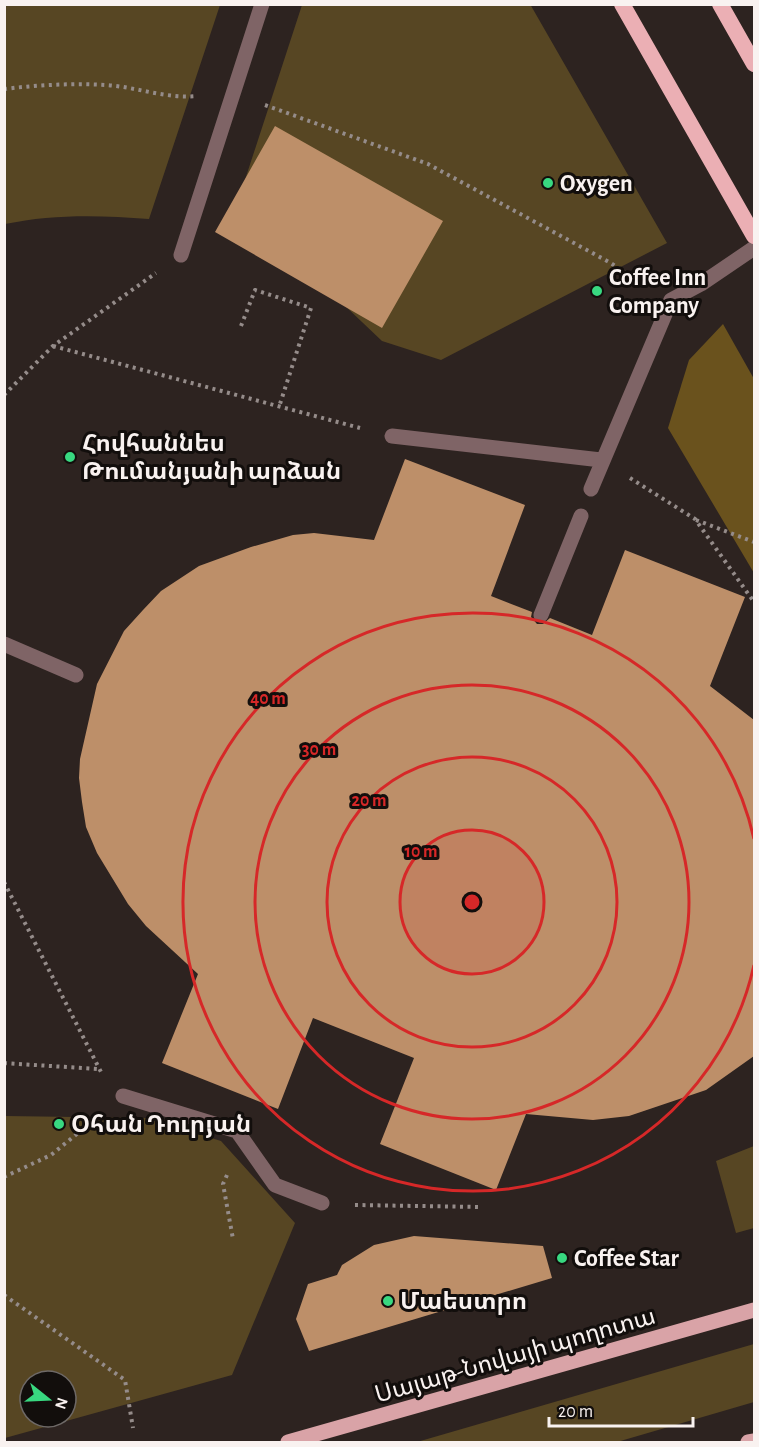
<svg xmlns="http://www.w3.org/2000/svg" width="759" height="1447" viewBox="0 0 759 1447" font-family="'Alegreya Sans','Noto Sans Armenian',sans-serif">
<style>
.green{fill:#574623;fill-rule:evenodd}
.forest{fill:#6a521d}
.building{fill:#bd8f69}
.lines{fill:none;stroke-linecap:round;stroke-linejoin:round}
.path{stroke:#958c8a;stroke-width:4;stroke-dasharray:3 4.5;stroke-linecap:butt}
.service{stroke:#7f6466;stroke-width:15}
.pedestrian{stroke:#7f6466;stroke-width:15}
.primary{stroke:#d9a3a7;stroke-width:15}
.trunk{stroke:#ebafb4;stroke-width:16}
.ring{fill:none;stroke:#d62828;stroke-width:3}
.poi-dot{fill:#38d880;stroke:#120e0c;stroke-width:2}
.labels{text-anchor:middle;stroke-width:6;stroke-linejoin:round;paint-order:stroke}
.poi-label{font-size:24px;font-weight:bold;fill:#f9f2f0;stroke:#120e0c;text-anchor:start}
.street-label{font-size:24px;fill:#f9f2f0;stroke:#120e0c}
.centre{fill:#d62828;stroke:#120e0c;stroke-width:3}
.ring-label{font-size:18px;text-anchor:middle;font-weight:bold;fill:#d62828;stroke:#120e0c;stroke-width:6;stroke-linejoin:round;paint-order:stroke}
</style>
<rect width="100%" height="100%" fill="#2d2320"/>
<!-- green -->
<path class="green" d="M5,4L220,5L149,219C100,215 52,214 5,224Z
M530,4L667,243L441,360L382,341L342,303L227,235L302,5Z
M5,1116L147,1118L221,1141L295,1223L232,1375L5,1438ZM30,1381H66V1417H30Z
M754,1146V1228L736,1233L716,1161Z
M754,1344V1402L617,1442H417Z"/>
<!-- forest -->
<path class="forest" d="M723,324L754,379V573L668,428L689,360Z"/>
<!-- building -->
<path class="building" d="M275,126L443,221L382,328L215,232Z
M405,459L525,505L491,596L532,612L531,617L537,624H543L550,618L592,635L625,550L745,597L710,686L754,720V1056L706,1090L629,1116L593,1120L526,1114L496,1190L380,1144L414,1058L313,1018L278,1109L162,1063L198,974L146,926L128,904L97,853L86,827L82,802L79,778L80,759L97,684L124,631L143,610L161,591L199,566L251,547L293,535L314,533L374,540Z
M414,1236L543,1246L552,1278L309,1351L296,1319L308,1284L337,1275L342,1265L374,1245Z"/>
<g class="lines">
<!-- path -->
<path class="path" d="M4,89C38,85 72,83 106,85C137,87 166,99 197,96
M265,105L428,164L609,262L642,283
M241,326L255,290L311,308L279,407
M53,346L360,428
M4,395L53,346L156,273
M630,478L695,519L754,602
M696,520L754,542
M4,882L101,1072
M4,1063L97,1069
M227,1175L223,1184L233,1239
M4,1177L51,1155L99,1116
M355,1205L481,1207
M4,1295L125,1380L133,1428"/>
<!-- service -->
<path class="service" d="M392,436L601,460
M591,489L671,300L701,284L754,248
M541,615L581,516
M123,1096L237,1131L275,1185L322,1203"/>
<!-- pedestrian -->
<path class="pedestrian" d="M181,255L262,4
M4,644L76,675"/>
<!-- primary -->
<path class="primary" d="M288,1442L754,1310
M748,1442L754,1441"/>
<!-- trunk -->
<path class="trunk" d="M622,4L754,236
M720,4L754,64"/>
</g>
<!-- distance rings -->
<circle cx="472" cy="902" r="72" fill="#d62828" fill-opacity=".12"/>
<g class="ring">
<circle cx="472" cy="902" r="72"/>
<circle cx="472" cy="902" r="145"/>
<circle cx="472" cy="902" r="217"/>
<path d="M754 965A289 289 0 1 1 754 839"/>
</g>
<!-- markers -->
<g class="poi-dot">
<circle cx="548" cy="183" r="6"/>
<circle cx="597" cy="291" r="6"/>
<circle cx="70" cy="457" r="6"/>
<circle cx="59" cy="1124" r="6"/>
<circle cx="562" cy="1258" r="6"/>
<circle cx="388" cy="1301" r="6"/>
</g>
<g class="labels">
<!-- poi labels -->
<g class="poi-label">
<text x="560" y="191">Oxygen</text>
<text x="609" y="285">Coffee Inn<tspan x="609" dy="28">Company</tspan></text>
<text x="82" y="451">Հովհաննես<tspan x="82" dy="28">Թումանյանի արձան</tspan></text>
<text x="71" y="1132">Օհան Դուրյան</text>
<text x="574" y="1266">Coffee Star</text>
<text x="400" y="1309">Մաեստրո</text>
</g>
<!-- street labels -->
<g class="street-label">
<text transform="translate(515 1355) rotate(-16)" y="8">Սայաթ-Նովայի պողոտա</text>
</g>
</g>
<circle cx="472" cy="902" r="9" class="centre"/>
<g class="ring-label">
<text x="268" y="704">40 m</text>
<text x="319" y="755">30 m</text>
<text x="369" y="806">20 m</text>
<text x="421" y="857">10 m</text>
</g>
<!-- border -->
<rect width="759" height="1447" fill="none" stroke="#f9f2f0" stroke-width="12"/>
<!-- north arrow -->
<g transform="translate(48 1399) rotate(108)"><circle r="28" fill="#120e0c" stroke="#6e6967" stroke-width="1.5"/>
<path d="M0-4.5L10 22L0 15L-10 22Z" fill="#38d880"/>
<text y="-9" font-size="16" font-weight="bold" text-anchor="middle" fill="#f9f2f0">N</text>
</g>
<!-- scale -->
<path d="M549 1417v9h144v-9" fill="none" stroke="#f9f2f0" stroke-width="3"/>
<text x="558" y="1417" font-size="18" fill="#f9f2f0" stroke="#120e0c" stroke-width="4.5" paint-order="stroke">20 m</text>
</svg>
